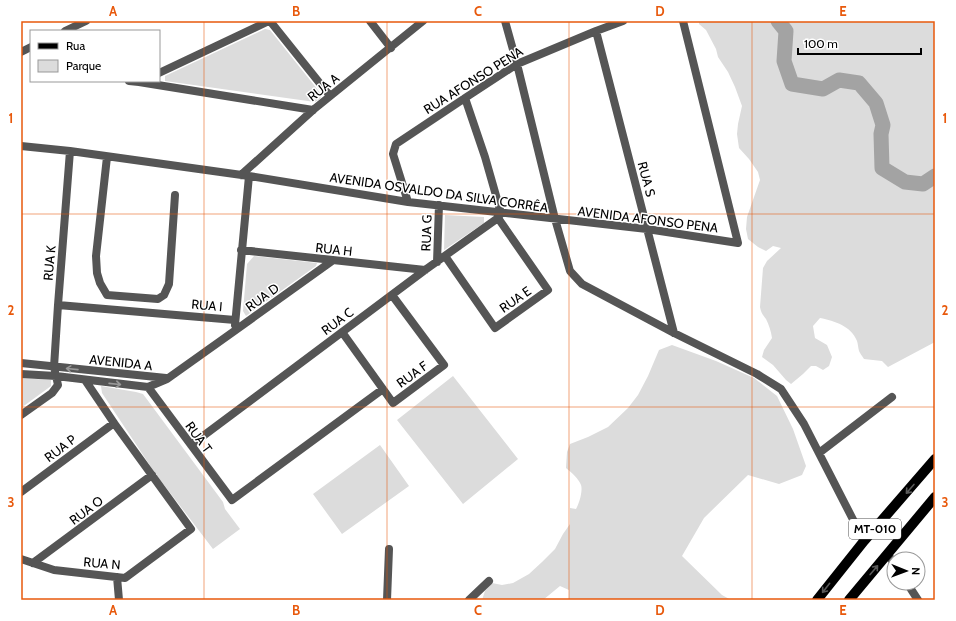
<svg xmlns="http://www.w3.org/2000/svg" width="956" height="621" viewBox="0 0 956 621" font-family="Cabin,sans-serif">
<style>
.green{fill:#dcdcdc}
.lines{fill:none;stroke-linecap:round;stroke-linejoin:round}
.river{stroke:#a3a3a3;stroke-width:15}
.minor{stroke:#555;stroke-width:8}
.major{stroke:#000;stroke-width:10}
.oneway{stroke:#999}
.oneway2{stroke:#595959}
.grid{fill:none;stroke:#e8590c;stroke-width:1;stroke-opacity:0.55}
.labels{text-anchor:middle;stroke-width:3;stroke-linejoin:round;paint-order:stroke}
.shield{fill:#fff;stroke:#4c4c4c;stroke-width:1}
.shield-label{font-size:12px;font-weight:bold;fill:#000}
.street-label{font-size:13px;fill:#000;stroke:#fff}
.neatline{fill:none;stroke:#e8590c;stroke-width:1.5}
.grid-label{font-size:13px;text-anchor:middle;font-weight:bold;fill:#e8590c}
</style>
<rect width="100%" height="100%" fill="#fff"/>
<!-- green -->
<path class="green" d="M699,21H935V342L888,367L882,361L864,359C862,356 860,353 859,351C858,347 858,344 857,341C851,326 835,321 820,318L813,326L815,338L827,345L832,357L829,366L823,370L816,366H811L803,374L791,384L786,380L773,365L762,357L764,350L772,338C771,331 769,325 766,319C763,315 761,313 760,307L763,268L767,261L781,248L773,246L766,251L758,247L748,239L746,229L747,217L760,180L758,172L749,159L739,148L737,134L738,124L742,106L735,87L728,72L718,57L716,49L706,30L699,24Z
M265,29L270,30L322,95L320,99L315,102L165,81V76Z
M445,215L484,217V223L444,250Z
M254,256L317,263L316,266L246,316L243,311L247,264Z
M672,345L716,361L754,378L777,396L793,429L806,466L802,475L779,484L748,475L704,518L682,556L722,595L731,600H569V590L560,586L543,600H482L485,591L492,583L502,585L513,583L529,574L542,562L555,549L563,534L570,524V508L576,509C579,504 583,491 581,485C579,479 571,472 566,468L567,452L570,444L588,437L608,427L628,408L638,395L648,376L659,350Z
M453,376L518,459L463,504L397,420Z
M21,378L51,380V386L21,408Z
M101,386L136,392L143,394L223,502L225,509L240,529L213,549L155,473L102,393Z
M380,445L409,486L342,534L313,494Z"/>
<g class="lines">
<!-- river -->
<path class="river" d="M778,21L786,31L784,61L792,84L823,89L839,80L859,83L876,103L883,125L881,134L882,168L905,182L923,184L935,176"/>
<!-- minor -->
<path class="minor" d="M270,21L330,96
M370,21L391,48
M505,21L517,64L555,219L570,271L582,284L674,333L757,374L781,389L804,424L864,541
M65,31L86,21
M596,31L674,333
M21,52L31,47
M159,73L269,21
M129,81L139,82L313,110
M21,146L70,151L249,176L408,202L647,229L738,243L683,21
M107,157L96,256L97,273L100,283L107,295L158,299L164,295L169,284L175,195
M241,175L313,110L423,21
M408,202L393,154L396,144L465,98L517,64L596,31L623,21
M241,250L425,270
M445,256L495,328L548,290L498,218
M437,262L439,205
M58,305L235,320
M235,325L249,176
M342,332L393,403L444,365L392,295
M21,363L166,378
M21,374L56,376L148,387L167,379L233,332L332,261
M148,387L232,500L383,389
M21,415L52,393L58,385L54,367L58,305L70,151
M191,445L425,270L498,218L501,213L485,157L465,98
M819,453L892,397
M21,492L114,423
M888,554L894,564
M21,559L54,570L125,578L191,529L114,423L85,380
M33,563L152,475
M117,577L119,600
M907,583L918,600
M387,600L389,549
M469,600L489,581"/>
<!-- major -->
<path class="major" d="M817,600L864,541L935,459
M849,600L935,497"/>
</g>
<!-- one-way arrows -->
<defs><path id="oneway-shaft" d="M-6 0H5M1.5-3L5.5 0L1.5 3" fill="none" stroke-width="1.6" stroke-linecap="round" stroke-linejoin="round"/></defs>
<g class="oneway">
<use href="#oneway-shaft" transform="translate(72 369) rotate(-174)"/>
<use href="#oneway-shaft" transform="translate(115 384) rotate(6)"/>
</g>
<g class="oneway2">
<use href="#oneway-shaft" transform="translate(910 489) rotate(131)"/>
<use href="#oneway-shaft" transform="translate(874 570) rotate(-50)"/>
<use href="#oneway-shaft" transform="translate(826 588) rotate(128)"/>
</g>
<!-- grid -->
<path class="grid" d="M204,21V600M387,21V600M569,21V600M752,21V600M21,214H935M21,407H935"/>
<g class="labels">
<!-- shield labels -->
<rect class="shield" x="849" y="519" width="52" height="20" rx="3"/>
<g class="shield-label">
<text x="875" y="533">MT-010</text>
</g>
<!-- street labels -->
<g class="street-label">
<text transform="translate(473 80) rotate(-32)" y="5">RUA AFONSO PENA</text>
<text transform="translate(323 87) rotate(-38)" y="5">RUA A</text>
<text transform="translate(647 179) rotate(75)" y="5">RUA S</text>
<text transform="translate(439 192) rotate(8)" y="5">AVENIDA OSVALDO DA SILVA CORRÊA</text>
<text transform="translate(648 219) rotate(7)" y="5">AVENIDA AFONSO PENA</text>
<text transform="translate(426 233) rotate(-88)" y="5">RUA G</text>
<text transform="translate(334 249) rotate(6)" y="5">RUA H</text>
<text transform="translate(49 263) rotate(-85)" y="5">RUA K</text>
<text transform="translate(262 297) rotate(-36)" y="5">RUA D</text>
<text transform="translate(515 299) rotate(-35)" y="5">RUA E</text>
<text transform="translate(207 305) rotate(5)" y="5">RUA I</text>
<text transform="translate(337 321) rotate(-37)" y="5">RUA C</text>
<text transform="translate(121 362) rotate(6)" y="5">AVENIDA A</text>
<text transform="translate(412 374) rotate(-36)" y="5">RUA F</text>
<text transform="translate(199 437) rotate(54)" y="5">RUA T</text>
<text transform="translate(60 448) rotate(-37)" y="5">RUA P</text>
<text transform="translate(86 510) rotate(-37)" y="5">RUA O</text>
<text transform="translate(102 563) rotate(5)" y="5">RUA N</text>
</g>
</g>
<!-- border -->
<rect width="956" height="621" fill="none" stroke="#ffffff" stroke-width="44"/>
<!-- legend -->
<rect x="30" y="30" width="130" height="52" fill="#ffffff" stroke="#999999"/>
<rect x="38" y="43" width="20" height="6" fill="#000000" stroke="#999999"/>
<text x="66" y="50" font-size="12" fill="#000000">Rua</text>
<rect x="38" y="60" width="20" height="12" fill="#dcdcdc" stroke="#999999"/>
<text x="66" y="70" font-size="12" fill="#000000">Parque</text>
<!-- north arrow -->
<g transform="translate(906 571) rotate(91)"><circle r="19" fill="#ffffff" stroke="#999999"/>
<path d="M0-3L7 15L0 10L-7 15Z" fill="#000000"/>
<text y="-6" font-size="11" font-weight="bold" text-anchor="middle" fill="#000000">N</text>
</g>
<!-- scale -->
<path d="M798 48v6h123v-6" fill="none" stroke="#000000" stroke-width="2"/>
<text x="804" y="48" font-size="12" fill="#000000" stroke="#ffffff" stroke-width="3" paint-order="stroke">100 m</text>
<rect x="22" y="22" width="912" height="577" class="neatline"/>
<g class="grid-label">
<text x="113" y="16">A</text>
<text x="296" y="16">B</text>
<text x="478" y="16">C</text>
<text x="660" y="16">D</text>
<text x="843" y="16">E</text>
<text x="11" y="123">1</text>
<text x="945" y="123">1</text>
<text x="11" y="315">2</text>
<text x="945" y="315">2</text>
<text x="11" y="507">3</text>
<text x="945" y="507">3</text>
<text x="113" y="615">A</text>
<text x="296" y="615">B</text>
<text x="478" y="615">C</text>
<text x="660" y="615">D</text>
<text x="843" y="615">E</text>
</g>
</svg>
